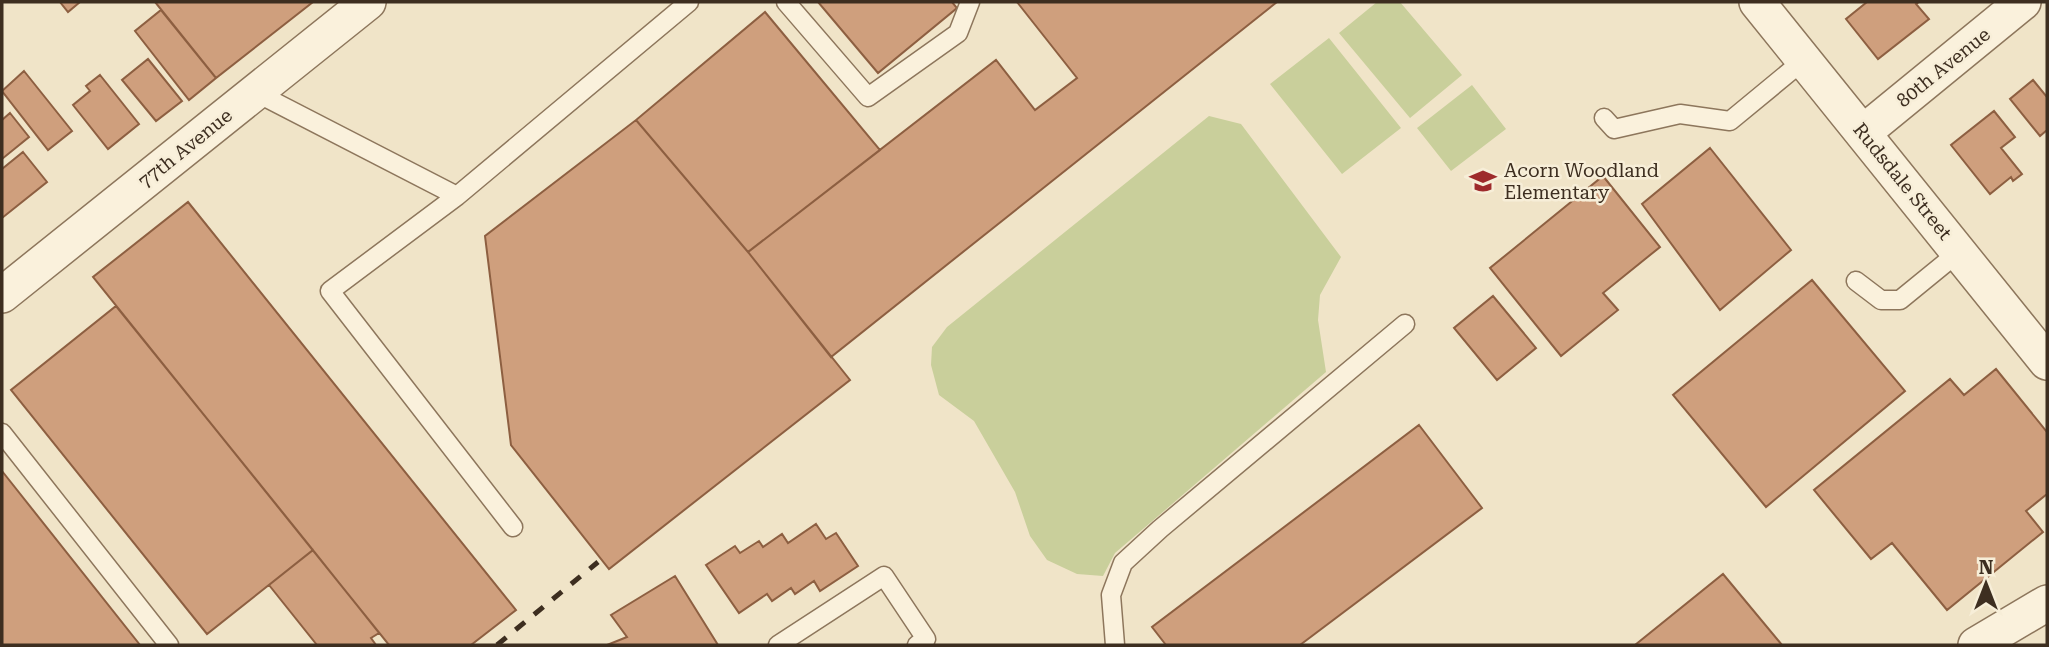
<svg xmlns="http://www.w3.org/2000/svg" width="2049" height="647" viewBox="0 0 2049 647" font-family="'Roboto Serif',serif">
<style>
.green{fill:#c9cf9b}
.building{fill:#cf9f7d;stroke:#8d5f41;stroke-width:2}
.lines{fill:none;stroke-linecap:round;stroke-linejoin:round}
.service-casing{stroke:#8d765c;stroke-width:21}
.minor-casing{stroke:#8d765c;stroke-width:38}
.service{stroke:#faf1dc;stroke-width:18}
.minor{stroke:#faf1dc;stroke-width:35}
.rail{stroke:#3d2e20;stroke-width:5;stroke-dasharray:12 12;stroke-linecap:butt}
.labels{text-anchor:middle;stroke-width:5;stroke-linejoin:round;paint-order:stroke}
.street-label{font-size:19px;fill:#3d2e20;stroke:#f7eed8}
.poi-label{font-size:19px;fill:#3d2e20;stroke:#f7eed8;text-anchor:start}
</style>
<rect width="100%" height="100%" fill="#f0e4c8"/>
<!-- green -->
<path class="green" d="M1377,2H1400L1462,75L1410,118L1339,33Z
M1329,38L1401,128L1342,174L1270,84Z
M1472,85L1506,129L1451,171L1417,128Z
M1209,116L1241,124L1341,257L1320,295L1318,320L1326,372L1115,553L1103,576L1077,574L1047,560L1030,536L1015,492L974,421L939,395L931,365L932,347L947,327Z"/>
<!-- building -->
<path class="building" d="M60,2H80L68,12Z
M155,2H313L216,78Z
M818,2H952L957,8L878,73Z
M1017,2H1277L831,357L748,252L996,60L1035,110L1077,78Z
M1867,2H1919L1916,4L1929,19L1878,59L1846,19Z
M161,10L216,78L189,100L135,31Z
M765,12L880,150L748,252L636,120Z
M148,59L182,101L156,121L122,80Z
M24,71L72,131L48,150L2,91Z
M100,75L139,124L108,149L73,105L90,91L86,86Z
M2033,80L2047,97V130L2040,136L2010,99Z
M1994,111L2015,137L2001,148L2022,174L2013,181L2011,177L1990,194L1951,145Z
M10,113L29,137L2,159V120Z
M636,120L748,252L850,380L609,569L511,445L485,236Z
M1710,148L1791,250L1720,310L1642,204Z
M23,152L47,182L2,218V169Z
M1603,176L1660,247L1603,293L1618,310L1561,356L1490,268Z
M188,202L516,610L471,645H389L93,277Z
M1812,280L1905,391L1766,507L1673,395Z
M1493,296L1536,348L1497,380L1454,328Z
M116,306L313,550L207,634L11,390Z
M1996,369L2047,432V494L2026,511L2043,532L1947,610L1892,543L1871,559L1814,490L1950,379L1964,395Z
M1419,425L1482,508L1300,645H1166L1152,627Z
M2,471L140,645H2Z
M816,524L826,539L836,533L858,566L820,591L814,581L795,594L791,588L772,601L767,594L739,613L706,565L735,546L740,553L759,541L763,547L782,534L788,543Z
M313,550L379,633L371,638L376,645H317L269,585Z
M1723,574L1782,645H1635Z
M675,576L718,645H607L627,637L611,615Z"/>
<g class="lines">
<defs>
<path id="service" d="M786,2L868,97L958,33L970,2
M255,92L457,196L689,2
M1604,118L1614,129L1680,114L1730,121L1804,60
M457,196L330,291L513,527
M1856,281L1881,300H1900L1960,251
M2,433L169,645
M778,645L884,576L926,639L917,645
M1115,645L1111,595L1123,563L1160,529L1405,324"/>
<path id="minor" d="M1757,2L2047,362
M1864,132L2023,2
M2,295L368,2
M1976,645L2047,603"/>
</defs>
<!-- service casing -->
<use href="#service" class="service-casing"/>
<!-- minor casing -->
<use href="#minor" class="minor-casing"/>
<!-- service -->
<use href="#service" class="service"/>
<!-- minor -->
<use href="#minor" class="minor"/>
<!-- rail -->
<path class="rail" d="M497,645L598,562"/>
</g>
<!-- icons -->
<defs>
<symbol id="school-bare" viewBox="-9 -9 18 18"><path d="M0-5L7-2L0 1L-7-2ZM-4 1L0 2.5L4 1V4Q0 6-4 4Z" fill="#9e2a2b" stroke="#f7eed8" stroke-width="2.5" paint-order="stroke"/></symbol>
</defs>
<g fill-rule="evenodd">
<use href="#school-bare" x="1464" y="162" width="38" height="38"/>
</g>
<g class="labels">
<!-- street labels -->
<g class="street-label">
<text transform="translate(1943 67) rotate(-39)" y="7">80th Avenue</text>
<text transform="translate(185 148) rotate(-39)" y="7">77th Avenue</text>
<text transform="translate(1903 181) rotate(51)" y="7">Rudsdale Street</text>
</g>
<!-- poi labels -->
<g class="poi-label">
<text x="1504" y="177">Acorn Woodland<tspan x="1504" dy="22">Elementary</tspan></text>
</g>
</g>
<!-- border -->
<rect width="2049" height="647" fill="none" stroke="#3d2e20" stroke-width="7"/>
<!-- north arrow -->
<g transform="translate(1986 584)" stroke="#f7eed8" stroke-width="5" paint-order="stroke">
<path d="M0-5L12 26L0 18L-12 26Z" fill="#3d2e20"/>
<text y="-10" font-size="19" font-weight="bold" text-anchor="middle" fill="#3d2e20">N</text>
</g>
</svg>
